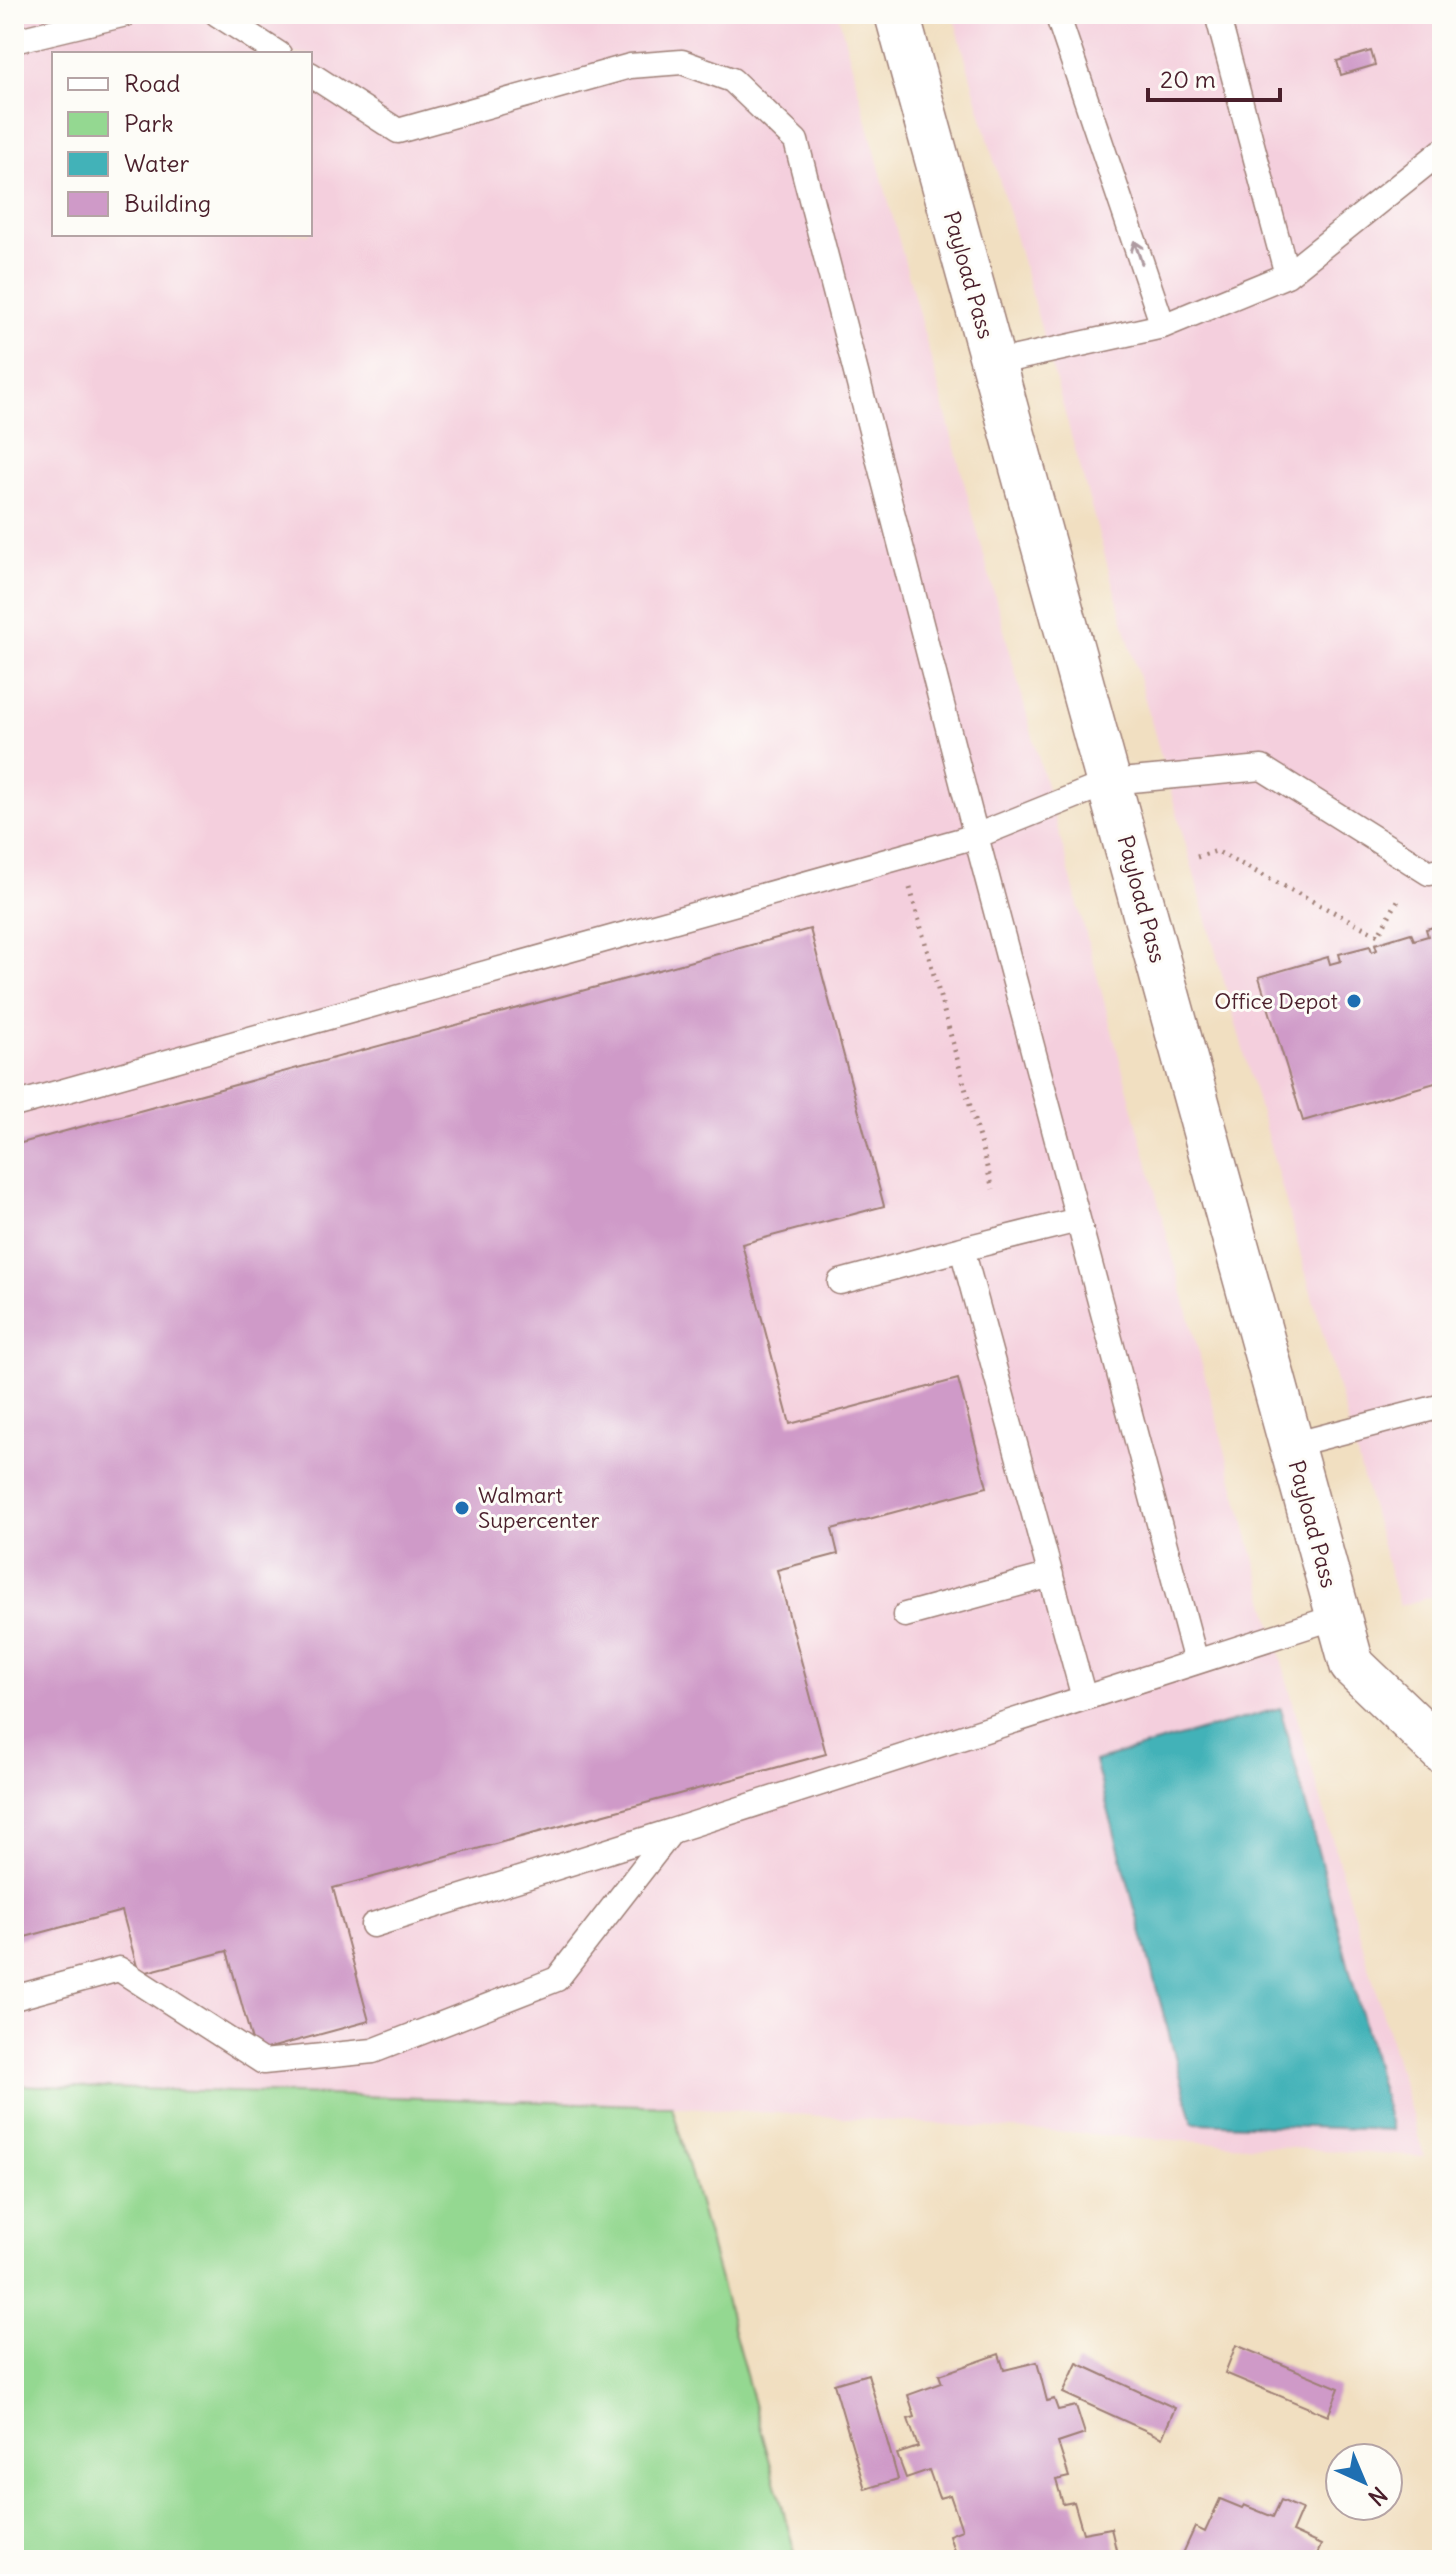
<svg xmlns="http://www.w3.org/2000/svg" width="1456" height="2574" viewBox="0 0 1456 2574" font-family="Delius,sans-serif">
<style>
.built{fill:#f4cfdd;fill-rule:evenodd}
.green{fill:#94d891;stroke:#6f7c5e;stroke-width:2}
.water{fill:#42b2b8;stroke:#466872;stroke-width:2}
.building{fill:#cf9ac8}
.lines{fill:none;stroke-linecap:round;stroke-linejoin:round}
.lane-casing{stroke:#9e7f76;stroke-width:27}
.street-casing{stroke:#9e7f76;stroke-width:47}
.path{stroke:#9e7f76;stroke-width:5;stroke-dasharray:2 6;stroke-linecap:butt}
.lane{stroke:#fff;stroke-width:24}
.street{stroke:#fff;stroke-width:44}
.oneway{stroke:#ae9aa0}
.poi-dot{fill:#1f6fb2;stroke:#fdfcf7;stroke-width:3}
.labels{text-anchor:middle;stroke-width:6;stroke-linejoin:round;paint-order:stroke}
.street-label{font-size:22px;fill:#4a1f2b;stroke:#fdfcf7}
.poi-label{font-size:22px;fill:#4a1f2b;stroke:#fdfcf7;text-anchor:end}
</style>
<rect width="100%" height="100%" fill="#fdfcf7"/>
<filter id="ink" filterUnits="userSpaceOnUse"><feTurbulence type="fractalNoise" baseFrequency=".0125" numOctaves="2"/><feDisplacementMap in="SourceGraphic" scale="16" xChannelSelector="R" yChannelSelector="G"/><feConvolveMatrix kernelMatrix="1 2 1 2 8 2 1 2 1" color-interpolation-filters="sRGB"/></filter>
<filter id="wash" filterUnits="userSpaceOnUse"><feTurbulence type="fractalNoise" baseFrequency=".006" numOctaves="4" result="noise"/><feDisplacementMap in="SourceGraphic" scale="32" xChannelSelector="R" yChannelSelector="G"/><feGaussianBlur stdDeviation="1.8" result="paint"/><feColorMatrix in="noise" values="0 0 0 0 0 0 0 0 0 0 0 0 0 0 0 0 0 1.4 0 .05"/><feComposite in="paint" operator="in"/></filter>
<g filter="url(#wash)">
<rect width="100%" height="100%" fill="#f1dfc1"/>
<!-- built -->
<path class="built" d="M14,14H838L1297,1717L1424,2157L672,2106L14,2085ZM54,54H310V234H54Z
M953,14H1442V1594L1399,1606Z"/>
<!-- green -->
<path class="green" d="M14,2085L672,2106L797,2560H14Z"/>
<!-- water -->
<path class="water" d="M1280,1708L1392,2130L1193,2123L1095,1761Z"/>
<g id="blocks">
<!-- building -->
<path class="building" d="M1371,51L1375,65L1341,75L1337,61Z
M1441,925L1442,1081L1303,1121L1259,977L1328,957L1330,964L1341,961L1339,954L1370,946L1372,952L1377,950L1375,944L1411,933L1414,940L1428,936L1426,929Z
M810,929L884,1206L742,1244L790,1424L958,1379L987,1487L832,1529L838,1554L777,1570L826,1754L333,1888L369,2021L255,2052L227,1951L139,1974L122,1911L14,1940V1145Z
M1236,2345L1339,2388L1328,2416L1225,2373Z
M999,2354L1004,2370L1037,2362L1047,2401L1054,2399L1058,2410L1076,2406L1085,2434L1058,2443L1069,2477L1056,2480L1063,2504L1074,2502L1083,2533L1111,2528L1118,2558L957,2560L949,2535L962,2530L950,2495L939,2498L929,2470L906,2478L897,2454L918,2447L908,2419L915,2417L908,2395L942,2383L939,2375Z
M1077,2363L1175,2408L1162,2438L1063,2393Z
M868,2374L898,2479L865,2489L834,2384Z
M1220,2499L1242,2508L1244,2505L1273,2517L1281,2500L1302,2509L1292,2532L1321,2545L1316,2557L1323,2560H1180L1195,2527L1205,2532Z"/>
</g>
</g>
<g filter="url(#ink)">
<use href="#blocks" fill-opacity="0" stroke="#9e7f76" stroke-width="2"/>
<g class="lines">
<defs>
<path id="lane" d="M217,14L279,54
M1057,14L1163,326
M1217,14L1287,275
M14,41L126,14
M310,74L398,131L630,66L682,62L732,80L796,141L976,836L1196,1662
M994,363L1163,326L1287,275L1442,151
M14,1105L976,836L1110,782L1262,768L1429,873L1442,869
M1078,1220L962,1249L1084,1698
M840,1282L962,1249
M1292,1445L1442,1406
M905,1615L1051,1575
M373,1925L672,1831
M14,1998L119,1969L263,2062L373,2051L557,1979L672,1831L1339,1616"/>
<path id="street" d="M897,14L1352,1665L1442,1751"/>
</defs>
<!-- lane casing -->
<use href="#lane" class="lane-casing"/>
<!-- street casing -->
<use href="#street" class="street-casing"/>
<!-- path -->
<path class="path" d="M1197,857L1216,851L1378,935L1400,897
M910,888L993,1189"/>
<!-- lane -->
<use href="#lane" class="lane"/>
<!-- street -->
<use href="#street" class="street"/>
</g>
<!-- one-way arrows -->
<defs><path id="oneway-shaft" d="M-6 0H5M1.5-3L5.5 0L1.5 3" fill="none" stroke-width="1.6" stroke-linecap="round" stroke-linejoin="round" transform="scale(2)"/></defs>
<use class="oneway" href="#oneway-shaft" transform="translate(1138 252) rotate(-109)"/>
</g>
<!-- markers -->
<g class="poi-dot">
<circle cx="1354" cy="1001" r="8"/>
<circle cx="462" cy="1508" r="8"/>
</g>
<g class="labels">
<!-- street labels -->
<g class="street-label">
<text transform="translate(969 275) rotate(74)" y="8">Payload Pass</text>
<text transform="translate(1142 899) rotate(75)" y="8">Payload Pass</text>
<text transform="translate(1313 1524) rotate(75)" y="8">Payload Pass</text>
</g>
<!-- poi labels -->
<g class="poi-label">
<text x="1338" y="1009">Office Depot</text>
<text x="478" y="1503" text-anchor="start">Walmart<tspan x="478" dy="25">Supercenter</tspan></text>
</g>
</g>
<!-- margin -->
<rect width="1456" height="2574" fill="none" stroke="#fdfcf7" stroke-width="48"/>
<!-- legend -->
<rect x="52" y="52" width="260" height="184" fill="#fdfcf7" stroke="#b5a4a5" stroke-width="2"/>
<rect x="68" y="78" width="40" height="12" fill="#ffffff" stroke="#b5a4a5" stroke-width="2"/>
<text x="124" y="92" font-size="24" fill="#4a1f2b">Road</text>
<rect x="68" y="112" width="40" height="24" fill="#94d891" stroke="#b5a4a5" stroke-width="2"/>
<text x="124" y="132" font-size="24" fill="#4a1f2b">Park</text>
<rect x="68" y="152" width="40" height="24" fill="#42b2b8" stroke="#b5a4a5" stroke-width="2"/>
<text x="124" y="172" font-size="24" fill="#4a1f2b">Water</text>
<rect x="68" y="192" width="40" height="24" fill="#cf9ac8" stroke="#b5a4a5" stroke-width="2"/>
<text x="124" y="212" font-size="24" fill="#4a1f2b">Building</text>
<!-- north arrow -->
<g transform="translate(1364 2482) rotate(136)"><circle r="38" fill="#fdfcf7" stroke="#b5a4a5" stroke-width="2"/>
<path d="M0-6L14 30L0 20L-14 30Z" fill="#1f6fb2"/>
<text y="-12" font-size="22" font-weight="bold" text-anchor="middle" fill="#4a1f2b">N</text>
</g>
<!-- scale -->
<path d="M1148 88v12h132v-12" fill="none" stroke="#4a1f2b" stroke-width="4"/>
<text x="1160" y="88" font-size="24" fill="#4a1f2b" stroke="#fdfcf7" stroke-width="6" paint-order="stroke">20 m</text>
</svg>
